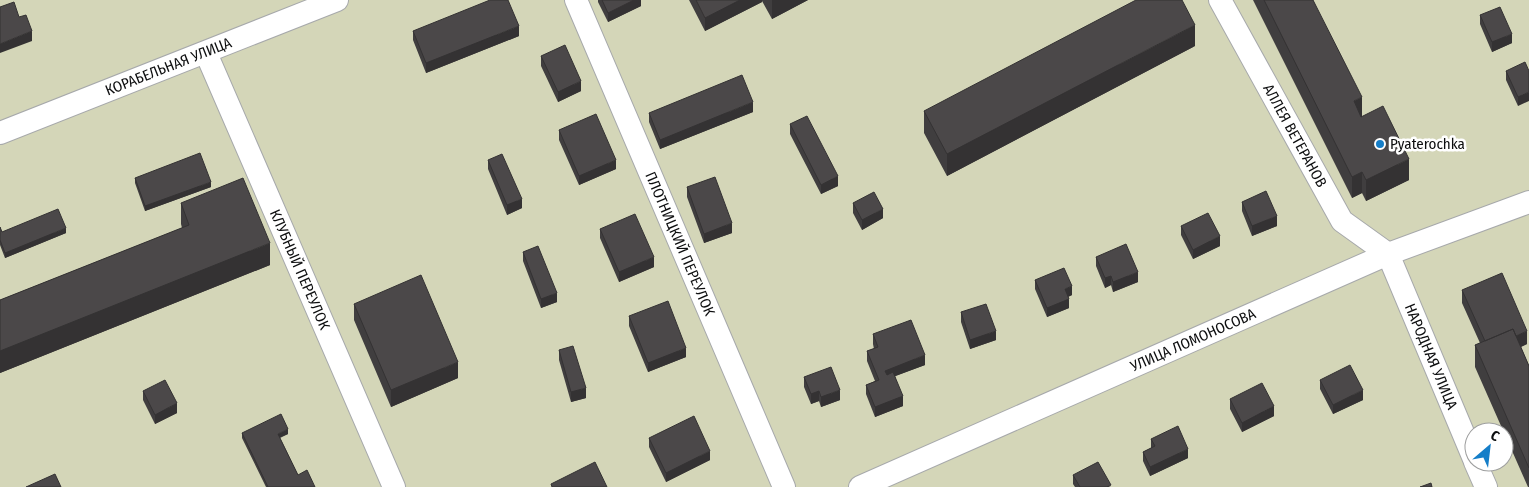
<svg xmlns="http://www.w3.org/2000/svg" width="1529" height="487" viewBox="0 0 1529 487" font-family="'Fira Sans Condensed',sans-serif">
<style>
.green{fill:#d4d6b8;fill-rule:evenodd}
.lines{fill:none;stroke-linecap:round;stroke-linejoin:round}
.minor-casing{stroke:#a7a9ab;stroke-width:24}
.minor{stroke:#fff;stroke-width:22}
.wall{fill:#403e3f}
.shaded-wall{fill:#343233}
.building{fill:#4b4849;stroke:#343233}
.poi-dot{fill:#157ec8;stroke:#fff;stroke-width:2}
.labels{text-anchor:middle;stroke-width:5;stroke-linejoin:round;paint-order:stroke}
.street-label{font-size:15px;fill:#0d0e0f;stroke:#fff}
.poi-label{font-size:15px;fill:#0d0e0f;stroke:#fff;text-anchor:start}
</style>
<rect width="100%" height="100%" fill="#f4f6f8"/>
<!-- green -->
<path class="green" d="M0,0H1529V487H0ZM1474,432H1504V462H1474Z"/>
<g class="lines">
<defs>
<g id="minor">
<path id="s1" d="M576,0L784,487"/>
<path id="s2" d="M1220,0L1342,221L1388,254"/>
<path id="s3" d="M206,53L394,487"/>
<path id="s4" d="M0,133L337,0"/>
<path id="s5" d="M1388,254L1474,459"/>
<path d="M1475,462L1486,487"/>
<path id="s6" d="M860,487L1388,254L1529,202"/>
</g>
</defs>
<!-- minor casing -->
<use href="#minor" class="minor-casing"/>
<!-- minor -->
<use href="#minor" class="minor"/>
</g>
<!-- wall -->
<path class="wall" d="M598,0H641V6L608,22L598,2Z
M689,0H808L772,19L762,1V2L705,31Z
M1253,0H1313L1362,117L1409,180L1366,201L1362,193L1352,198Z
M1480,15L1512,43L1492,52L1480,24Z
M413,31L519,36L426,73L413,40Z
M1195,46L947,176L924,133V111Z
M541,56L581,91L558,102L541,66Z
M1506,71H1529L1518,106L1506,80Z
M753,112L660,149L649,122V113Z
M790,124L838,186L821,194L790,134Z
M559,130L616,169L579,185L559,140Z
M488,160L522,208L507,215L488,169Z
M135,178L211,187L145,211L135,183Z
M687,187L732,233L704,243L687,197Z
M1242,202L1277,226L1252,236L1242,211Z
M181,203L270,265L0,373V300L182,228L181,224Z
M853,203L883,218L862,230L853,213Z
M1181,226L1220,246L1193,259L1181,235Z
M0,227L2,232L66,233L5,258L0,245Z
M600,229L654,267L619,282L600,238Z
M523,252L557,302L541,308L523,261Z
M1096,257L1138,282L1113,292L1111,285L1105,288L1096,266Z
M1035,280L1072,295L1068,297L1069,308L1047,317L1035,289Z
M1462,290L1527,344L1521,347L1529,366V487H1528L1475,367V345L1480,343L1462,303Z
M354,304L458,378L391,407L354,320Z
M961,312L996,340L970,349L961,322Z
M629,316L686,357L648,372L629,326Z
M873,334L925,365L895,376L903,406L875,417L866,394V385L875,381L867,361V351L874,349L873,344Z
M559,350L586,398L571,402L559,360Z
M804,377L840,400L821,407L819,401L811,404L804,387Z
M1320,380L1363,400L1333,414L1320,389Z
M143,391L177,413L155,424L143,400Z
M1230,399L1274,416L1242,432L1230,409Z
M242,433L288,434L280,438L298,475L315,487H266L242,438Z
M649,438L710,460L666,482L649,447Z
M1151,439L1188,458L1150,476L1143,461V452L1151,448Z
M1073,475L1111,487H1075L1073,484Z"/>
<!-- shaded-wall -->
<path class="shaded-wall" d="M634,0H641V6L608,22V13Z
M740,0H762V2L705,31V18Z
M772,0H808L772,19Z
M1195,25V46L947,176V154Z
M519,26V36L426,73V63Z
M32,31V41L0,53V44Z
M1512,34V43L1492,52V42Z
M581,81V91L558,102V92Z
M1529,92V101L1518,106V97Z
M1362,97V119L1354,101Z
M753,102V112L660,149V140Z
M1409,159V180L1366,201V180Z
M616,160V169L579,185V176Z
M1362,172V193L1352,198V177Z
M838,176V186L821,194V185Z
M211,182V187L145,211V206Z
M522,199V208L507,215V205Z
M883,209V218L862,230V220Z
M1277,216V226L1252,236V226Z
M732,223V233L704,243V234Z
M66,228V233L5,258V253Z
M1220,236V246L1193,259V250Z
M270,243V265L0,373V351Z
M654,257V267L619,282V272Z
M1138,272V282L1113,292V282Z
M1111,276V285L1105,288V278Z
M1072,286V295L1065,298V289Z
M557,293V302L541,308V299Z
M1069,299V308L1047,317V308Z
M996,331V340L970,349V340Z
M1527,331V344L1488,361V348Z
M686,348V357L648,372V363Z
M925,355V365L885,380V371Z
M458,362V378L391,407V390Z
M586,388V398L571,402V392Z
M840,390V400L821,407V397Z
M1363,390V400L1333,414V405Z
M819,391V401L811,404V394Z
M903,396V406L875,417V407Z
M177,403V413L155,424V415Z
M1274,406V416L1242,432V423Z
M288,429V434L278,438V434Z
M1188,449V458L1150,476V467Z
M710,451V460L666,482V473Z"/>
<!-- building -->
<path class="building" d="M490,0H508L519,26L426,63L413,31Z
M602,0H634L608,13Z
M696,0H740L705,18Z
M1136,0H1182L1195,25L947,154L924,111Z
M1264,0H1313L1362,97L1354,101L1361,117L1383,106L1409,159L1366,180L1362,172L1352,177Z
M14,2L19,17L26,15L32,31L0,44V7Z
M1500,7L1512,34L1492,42L1480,15Z
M565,45L581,81L558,92L541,56Z
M1525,62L1529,71V92L1518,97L1506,71Z
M742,75L753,102L660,140L649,113Z
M596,114L616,160L579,176L559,130Z
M807,116L838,176L821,185L790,124Z
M200,153L211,182L145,206L135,178Z
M502,154L522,199L507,205L488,160Z
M715,177L732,223L704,234L687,187Z
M243,178L270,243L0,351V300L189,225L181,203Z
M1266,191L1277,216L1252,226L1242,202Z
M874,192L883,209L862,220L853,203Z
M58,209L66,228L5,253L0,240V227L2,232Z
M1208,213L1220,236L1193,250L1181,226Z
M635,214L654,257L619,272L600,229Z
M1126,244L1138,272L1113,282L1111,276L1105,278L1096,257Z
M538,246L557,293L541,299L523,252Z
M1064,268L1072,286L1065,289L1069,299L1047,308L1035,280Z
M1502,273L1527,331L1516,336L1513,329L1485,341L1462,290Z
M421,275L458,362L391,390L354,304Z
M668,301L686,348L648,363L629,316Z
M986,304L996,331L970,340L961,312Z
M911,320L925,355L885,371L887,375L893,372L903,396L875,407L866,385L879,380L867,351L878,347L873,334Z
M1513,329L1529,366V468L1475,345Z
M573,346L586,388L571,392L559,350Z
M1350,365L1363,390L1333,405L1320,380Z
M831,367L840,390L821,397L819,391L811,394L804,377Z
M165,380L177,403L155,415L143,391Z
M1262,383L1274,406L1242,423L1230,399Z
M281,414L288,429L278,434L298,475L307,470L315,487H268L242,433Z
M694,416L710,451L666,473L649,438Z
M1178,426L1188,449L1150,467L1143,452L1155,446L1151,439Z
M595,462L607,487H552L551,484Z
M1098,462L1111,485L1107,487H1080L1073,475Z
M55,474L61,487H26Z
M1431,483L1432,487H1420Z"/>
<!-- markers -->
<circle class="poi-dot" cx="1380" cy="144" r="5"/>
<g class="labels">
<!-- street labels -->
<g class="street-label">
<text dy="5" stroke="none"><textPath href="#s4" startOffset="181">КОРАБЕЛЬНАЯ УЛИЦА</textPath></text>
<text dy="5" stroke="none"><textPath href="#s2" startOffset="155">АЛЛЕЯ ВЕТЕРАНОВ</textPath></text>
<text dy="5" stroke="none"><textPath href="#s1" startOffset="265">ПЛОТНИЦКИЙ ПЕРЕУЛОК</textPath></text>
<text dy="5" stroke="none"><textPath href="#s3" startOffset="236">КЛУБНЫЙ ПЕРЕУЛОК</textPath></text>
<text dy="5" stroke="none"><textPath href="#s6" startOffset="364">УЛИЦА ЛОМОНОСОВА</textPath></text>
<text dy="5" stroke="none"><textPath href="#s5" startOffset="111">НАРОДНАЯ УЛИЦА</textPath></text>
</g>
<!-- poi labels -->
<g class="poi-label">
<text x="1390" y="149">Pyaterochka</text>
</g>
</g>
<!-- north arrow -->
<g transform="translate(1489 447) rotate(28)"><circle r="24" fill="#ffffff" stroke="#9e9f9f"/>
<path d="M0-4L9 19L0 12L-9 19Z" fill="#157ec8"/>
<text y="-8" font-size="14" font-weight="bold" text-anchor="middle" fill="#0d0e0f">С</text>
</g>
</svg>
